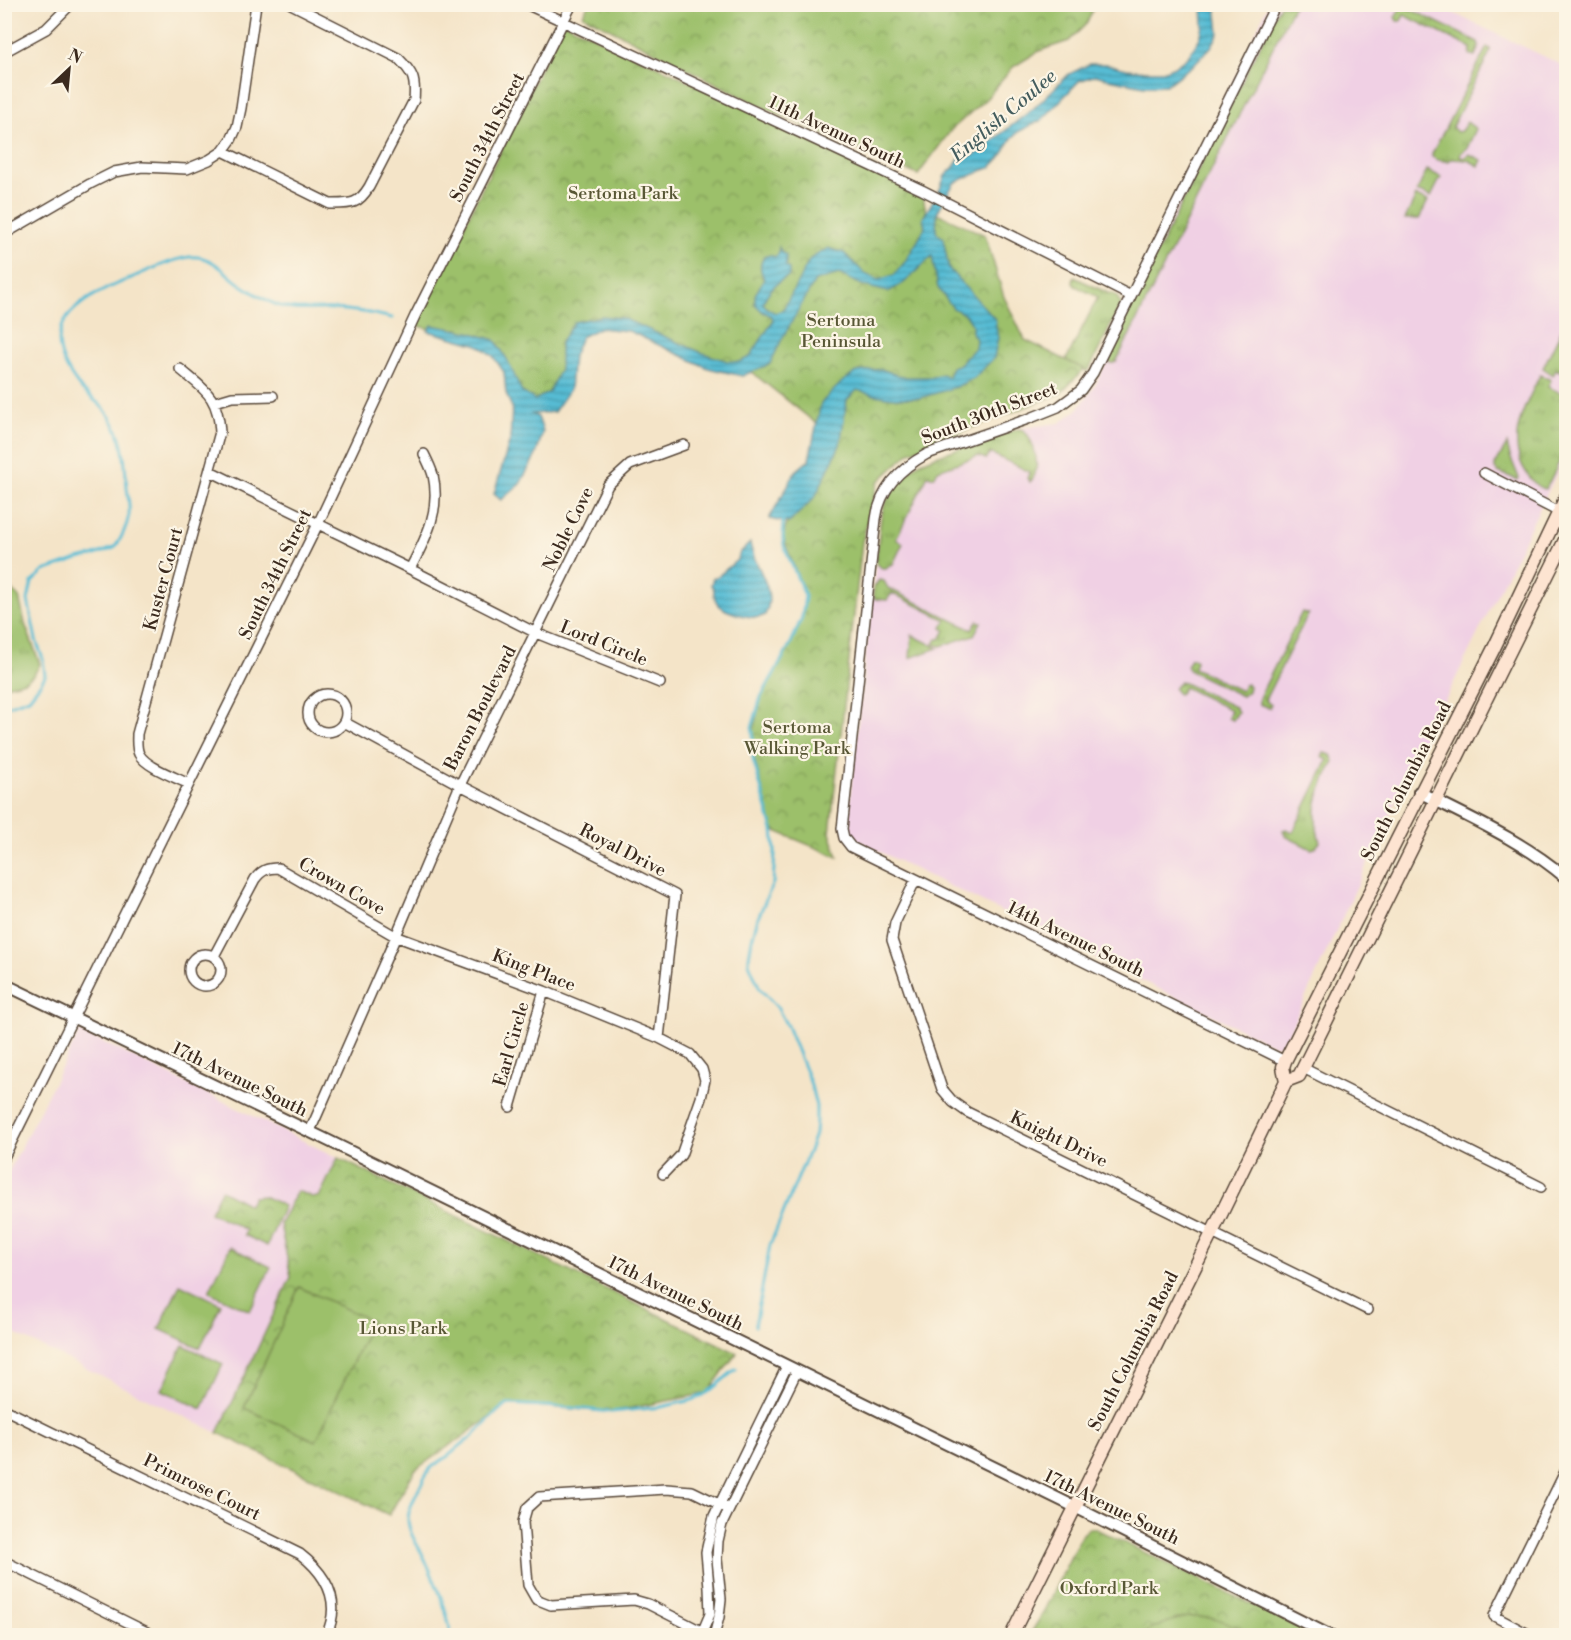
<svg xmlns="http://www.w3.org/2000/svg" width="1571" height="1640" viewBox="0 0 1571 1640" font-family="'Libre Bodoni',serif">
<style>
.built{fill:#f0d0e4}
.grass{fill:url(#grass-tufts);stroke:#6c7544;stroke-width:1.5}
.park{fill:url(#park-crowns);stroke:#6c7544;stroke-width:1.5}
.pitch{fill:#9cc06a;stroke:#6c7544;stroke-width:1.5}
.water{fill:url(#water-rules);stroke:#487379;stroke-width:1.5}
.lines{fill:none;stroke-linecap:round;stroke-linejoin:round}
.stream{stroke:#56bcd4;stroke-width:3}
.minor-casing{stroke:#574638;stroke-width:12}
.tertiary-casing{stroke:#574638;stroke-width:14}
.secondary-casing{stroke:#574638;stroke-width:15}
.minor{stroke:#fff;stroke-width:9}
.tertiary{stroke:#fff;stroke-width:10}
.secondary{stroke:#fde4d1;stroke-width:12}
.labels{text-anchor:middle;stroke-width:4.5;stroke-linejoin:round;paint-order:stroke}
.street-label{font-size:18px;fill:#3b2a1e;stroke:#fcf5e5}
.park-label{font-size:18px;fill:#585735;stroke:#fcf5e5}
.water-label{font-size:20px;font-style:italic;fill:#445d5e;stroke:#fcf5e5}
</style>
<defs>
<pattern id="grass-tufts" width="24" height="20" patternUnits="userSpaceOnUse" patternTransform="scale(1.5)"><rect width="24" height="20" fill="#9cc06a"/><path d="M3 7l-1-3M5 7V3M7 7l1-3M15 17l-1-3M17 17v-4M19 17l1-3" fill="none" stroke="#809c57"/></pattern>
<pattern id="park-crowns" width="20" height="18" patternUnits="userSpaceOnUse" patternTransform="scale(1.5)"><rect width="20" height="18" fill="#9cc06a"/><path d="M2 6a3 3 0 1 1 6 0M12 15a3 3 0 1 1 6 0" fill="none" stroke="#809c57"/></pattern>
<pattern id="water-rules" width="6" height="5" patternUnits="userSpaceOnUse" patternTransform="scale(1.5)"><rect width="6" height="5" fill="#56bcd4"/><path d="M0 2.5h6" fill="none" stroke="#4899ab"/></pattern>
</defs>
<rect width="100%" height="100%" fill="#fcf5e5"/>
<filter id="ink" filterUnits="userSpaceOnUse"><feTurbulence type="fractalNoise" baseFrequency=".0167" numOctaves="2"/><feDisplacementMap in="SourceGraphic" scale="12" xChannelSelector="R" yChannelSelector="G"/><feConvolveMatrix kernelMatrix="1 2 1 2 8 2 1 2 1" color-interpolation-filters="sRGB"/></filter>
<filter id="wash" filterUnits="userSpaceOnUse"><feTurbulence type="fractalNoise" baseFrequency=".008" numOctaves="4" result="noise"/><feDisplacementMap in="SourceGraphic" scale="24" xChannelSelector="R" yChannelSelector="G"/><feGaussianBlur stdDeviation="1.35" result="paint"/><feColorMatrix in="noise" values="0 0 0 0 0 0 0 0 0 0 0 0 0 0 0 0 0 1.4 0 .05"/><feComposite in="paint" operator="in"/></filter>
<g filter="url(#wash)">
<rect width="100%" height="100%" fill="#f4e4c8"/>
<!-- built -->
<path class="built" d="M1268,5H1436L1566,67V455L1411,769L1288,1035L1282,1044L1278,1046L1273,1045L858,841L852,836L849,829V823L851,788L879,532L885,503L896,485L936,456L1022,428L1060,423L1078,409L1095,386Z
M80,1031L338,1158L318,1197H313L280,1224L291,1277L218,1433L5,1329L4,1181Z"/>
<!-- grass -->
<path class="grass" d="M1280,5H1294L1117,360L1114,363H1110L1107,357L1108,352Z
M1402,6L1406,7L1478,42L1479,46L1475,56L1470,55L1471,48L1404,15L1401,21H1397L1395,17Z
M1487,47L1490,49V52L1452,127L1457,132L1461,131L1467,122L1476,129L1467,148L1461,153L1460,156L1463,158L1469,154L1482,160L1479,166L1468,160L1451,159L1449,161C1443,161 1438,161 1432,157V154Z
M1427,170L1441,177L1431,197L1417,191Z
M1416,196L1428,201L1419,219H1405Z
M1074,277L1110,294L1111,293L1117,297L1121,304L1088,372L1066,360L1098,297L1075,286L1073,283Z
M1565,323L1566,324V374L1556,369L1553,375L1543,368Z
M1540,375L1551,380L1548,387L1565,395L1566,393V448L1546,489C1537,488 1533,482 1528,475C1503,441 1525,407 1540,375Z
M1018,429L1024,430C1034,442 1043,469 1030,482L1027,478L1030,472L990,453L986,459L978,456L938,470L934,477L928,475L896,539L903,543L893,564L886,568H882L876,564L881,518L885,503L894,489L906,474L919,463L936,456Z
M1507,444L1510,456L1519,478L1518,480L1498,472L1495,469V465Z
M879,580L884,581L888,588L972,630L977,621L981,622L974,635L941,646L934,644L937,639H940L945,630L942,628L946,620L892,593L887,600L875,599L873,596L874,587Z
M6,585L19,597L25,624L40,664C32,682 23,682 5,686L4,587Z
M1302,612L1308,614L1265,700L1271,705L1269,708L1259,704V698Z
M912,635L938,648L910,658Z
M1191,658H1193L1196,661L1194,668L1241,691L1244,685L1247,684L1249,686L1248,691L1242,696L1190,671L1187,666Z
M1180,681L1235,707L1238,712L1233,720L1228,718L1231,710L1184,687L1180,693L1178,694L1174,689Z
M1324,753L1331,755L1334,761C1319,793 1310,806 1320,842L1315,848L1311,849L1285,836L1283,830L1286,829L1293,832L1328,760L1322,757Z"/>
<!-- park -->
<path class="park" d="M588,5V4L1095,5L1087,23L1069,41L1039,51L1013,67L987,98L951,130L918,175L764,108L583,15Z
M563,22L922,190L930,234L937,213L985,235L1004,297L1025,340L1084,369L1061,393L910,452L878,482L862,542L830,833L838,857L773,830L753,754V732L761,697L791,643L802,617L805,596L783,537L795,488L832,436L750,371L744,370L630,324L580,328L553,405L524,409L504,364L484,345L416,325Z
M338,1158L737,1353L707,1393L611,1412L509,1404L415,1470L389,1515L218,1433L291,1277L280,1224L297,1191L312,1197H319Z
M221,1190L249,1205L253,1197L264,1196L284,1206L267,1246L244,1235L246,1230L210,1212Z
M1089,1528H1094L1315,1635L1029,1636L1042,1615L1082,1534Z"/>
<!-- pitch -->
<path class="pitch" d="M230,1247L271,1267L250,1311L209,1292Z
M180,1284L221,1304L200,1348L159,1329Z
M299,1287L372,1321L316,1441L244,1408Z
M183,1345L223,1364L202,1409L162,1390Z
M1188,1617C1211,1616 1228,1621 1248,1633L1247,1636L1142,1635C1157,1625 1171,1620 1188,1617Z"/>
<!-- water -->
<path class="water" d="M1202,5H1216L1219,33L1211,47L1193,65L1166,85L1144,86L1109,79L1096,75L1079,81L1042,120L1020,131L1012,138L1000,158L991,167L954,183L937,213L936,232L943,238L949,269L995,319L998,338L994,358L974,378L956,387L920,398H894L874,395L857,390L847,400L840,445L815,497L789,523L769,519L796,471L809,460L821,403L843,381L857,372L881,369L902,377H932L942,374L948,377L952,367L960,364L975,348L976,339L972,333V324L966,315L953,308L938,288L932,256L904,283L888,292L864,286L839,274L815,281L782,339L770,364L742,376L708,368L629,331L599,328L581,337L573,356L570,389L554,412L532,414L538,417L543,431L536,455L520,484L501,500L494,494L510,440L512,408L506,393L504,372L493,356L478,345L428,331L432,325L469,332L495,340L507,359L522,392L535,400L549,392L560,369V343L574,322L602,316L622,318L700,352L727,361L739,362L750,357L773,321L772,316L763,312L755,304V295L764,279C760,270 759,265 764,257L770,255L774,257L778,255L779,247L782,253L786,255V267L789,269V276C776,282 768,290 763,303L767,308L775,313L783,310L810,259L828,248L844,253L865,274L878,280L894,275L904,263L919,239L925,227L923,218L940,189L945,176L954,167L960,158L973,156L1034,108L1069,74L1090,64H1106L1127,69L1146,71H1163L1177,65L1188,57L1200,38L1203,26Z
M750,543C754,568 778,589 765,615C757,619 754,617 745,616C731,613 712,608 714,589L711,585L713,578L717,577L737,560L740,553Z"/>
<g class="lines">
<!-- stream -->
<path class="stream" d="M4,707L29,698L40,684L45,676L43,659L36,640L28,600L32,582L44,571L78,559L92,556L114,548C121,540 127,526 129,515C130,507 128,496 127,488C125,467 125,445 115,426C110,415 101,405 92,398C88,394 82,391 79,386C38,334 65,306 117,284C137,276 179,254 198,257C215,259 227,275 240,284C252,292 266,301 280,306C297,312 316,308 334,309C353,310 373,313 392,318
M755,1326L770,1245L809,1151L815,1134L816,1119V1106L810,1082L787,1026L777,1007L760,989L749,963V957L752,939L758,918L773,883L775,852L773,830L753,759V732L752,728L761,697L791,643L802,617L805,596L784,546L783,537V520
M451,1636C448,1610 435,1581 424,1557C418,1546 408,1532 408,1519C408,1508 416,1495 421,1485C423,1480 426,1474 430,1469C435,1464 442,1461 448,1456C455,1451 462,1443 470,1439L499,1410L509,1404L575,1408L611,1412L661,1407L692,1400L707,1393L736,1369"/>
</g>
</g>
<g filter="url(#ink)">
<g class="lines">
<defs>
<path id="minor" d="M526,4L922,190L1131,296
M1276,4L1131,296L1093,373L1081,390L1058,407L1028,419L927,454C901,468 880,489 876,519L842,829L844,838L851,847L1285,1061
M4,52L46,29L71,4
M223,151L330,204C351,204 358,205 369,187L414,100C416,79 413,73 398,58L291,4
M4,234L90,184L114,172L142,167L187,169L209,160L223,151L231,140L237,127L241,108L256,4
M180,369C206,391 218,396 220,432L137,734C137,741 136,748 139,754C146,767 175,777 189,784
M215,402L232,397L273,396
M210,471L410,569L536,633L660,683
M1484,473L1559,512
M410,569C426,538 441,511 433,475C431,468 427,460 424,454
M308 713a19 19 0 1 1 38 0a19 19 0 1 1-38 0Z
M344,722L460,785L675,895L659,1038
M916,879L895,923L892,940L942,1089L953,1102L967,1112L1368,1310
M189 970a16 16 0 1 1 32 0a16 16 0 1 1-32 0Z
M214,956L255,879C262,870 267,868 278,868L395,936L544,991L659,1038L690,1054L702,1069L705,1080L701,1098L681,1155L663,1174
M1303,1068L1541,1187
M510,1107L544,991
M310,1131L393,943L460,785L608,485L630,465L684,445
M4,1157L318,524L415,316L572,4
M4,1409L300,1554C327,1575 342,1602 326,1636
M4,1561L155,1636
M701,1635L710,1614L709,1587L706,1552L714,1516L787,1366
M711,1636L648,1604L634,1600L551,1605L536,1599L528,1585L523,1522L527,1508L539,1497L666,1489L692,1491L729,1509
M714,1636L719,1617L721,1599L717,1559L718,1541L722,1524L797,1371
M1532,1636L1494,1616L1566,1470"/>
<path id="tertiary" d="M1419,792C1470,818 1523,841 1566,878
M4,984L327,1140L1075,1507L1331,1636"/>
<path id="secondary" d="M1286,1081L1299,1076L1303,1068L1566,538
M1011,1636L1212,1233L1286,1081L1283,1067L1285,1061L1494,648L1566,497"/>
</defs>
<!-- minor casing -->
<use href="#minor" class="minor-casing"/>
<!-- tertiary casing -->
<use href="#tertiary" class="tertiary-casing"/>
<!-- secondary casing -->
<use href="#secondary" class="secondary-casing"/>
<!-- minor -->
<use href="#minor" class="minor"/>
<!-- tertiary -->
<use href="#tertiary" class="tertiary"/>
<!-- secondary -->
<use href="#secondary" class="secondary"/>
</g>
</g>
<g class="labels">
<!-- street labels -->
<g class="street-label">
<text transform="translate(837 132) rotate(25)" y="6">11th Avenue South</text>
<text transform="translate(487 137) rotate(-63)" y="6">South 34th Street</text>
<text transform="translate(989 413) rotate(-21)" y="6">South 30th Street</text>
<text transform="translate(568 529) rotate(-64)" y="6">Noble Cove</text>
<text transform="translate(275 574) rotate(-64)" y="6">South 34th Street</text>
<text transform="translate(163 579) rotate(-75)" y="6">Kuster Court</text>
<text transform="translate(604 643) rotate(22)" y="6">Lord Circle</text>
<text transform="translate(480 708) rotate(-63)" y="6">Baron Boulevard</text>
<text transform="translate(1406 781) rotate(-63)" y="6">South Columbia Road</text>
<text transform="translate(623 850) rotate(27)" y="6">Royal Drive</text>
<text transform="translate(342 886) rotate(30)" y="6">Crown Cove</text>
<text transform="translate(1076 939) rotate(26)" y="6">14th Avenue South</text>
<text transform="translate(534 970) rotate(21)" y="6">King Place</text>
<text transform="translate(511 1044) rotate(-74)" y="6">Earl Circle</text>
<text transform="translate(240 1079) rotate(26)" y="6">17th Avenue South</text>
<text transform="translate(1059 1139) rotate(26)" y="6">Knight Drive</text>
<text transform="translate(676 1293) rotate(26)" y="6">17th Avenue South</text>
<text transform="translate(1133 1351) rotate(-63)" y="6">South Columbia Road</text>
<text transform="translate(202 1487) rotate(26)" y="6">Primrose Court</text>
<text transform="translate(1112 1507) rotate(26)" y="6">17th Avenue South</text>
</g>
<!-- park labels -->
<g class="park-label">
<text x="623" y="199">Sertoma Park</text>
<text x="841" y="326">Sertoma<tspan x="841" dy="21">Peninsula</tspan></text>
<text x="797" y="733">Sertoma<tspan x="797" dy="21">Walking Park</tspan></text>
<text x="403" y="1334">Lions Park</text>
<text x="1109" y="1594">Oxford Park</text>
</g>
<!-- water labels -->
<g class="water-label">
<text transform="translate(1003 115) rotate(-40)" y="7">English Coulee</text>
</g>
</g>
<!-- margin -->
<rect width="1571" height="1640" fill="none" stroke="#fcf5e5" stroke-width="24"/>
<!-- north arrow -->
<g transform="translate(69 69) rotate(26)" stroke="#fcf5e5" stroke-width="4.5" paint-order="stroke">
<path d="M0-4.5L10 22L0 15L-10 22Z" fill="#3b2a1e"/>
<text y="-9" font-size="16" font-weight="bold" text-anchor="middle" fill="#3b2a1e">N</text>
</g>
</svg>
